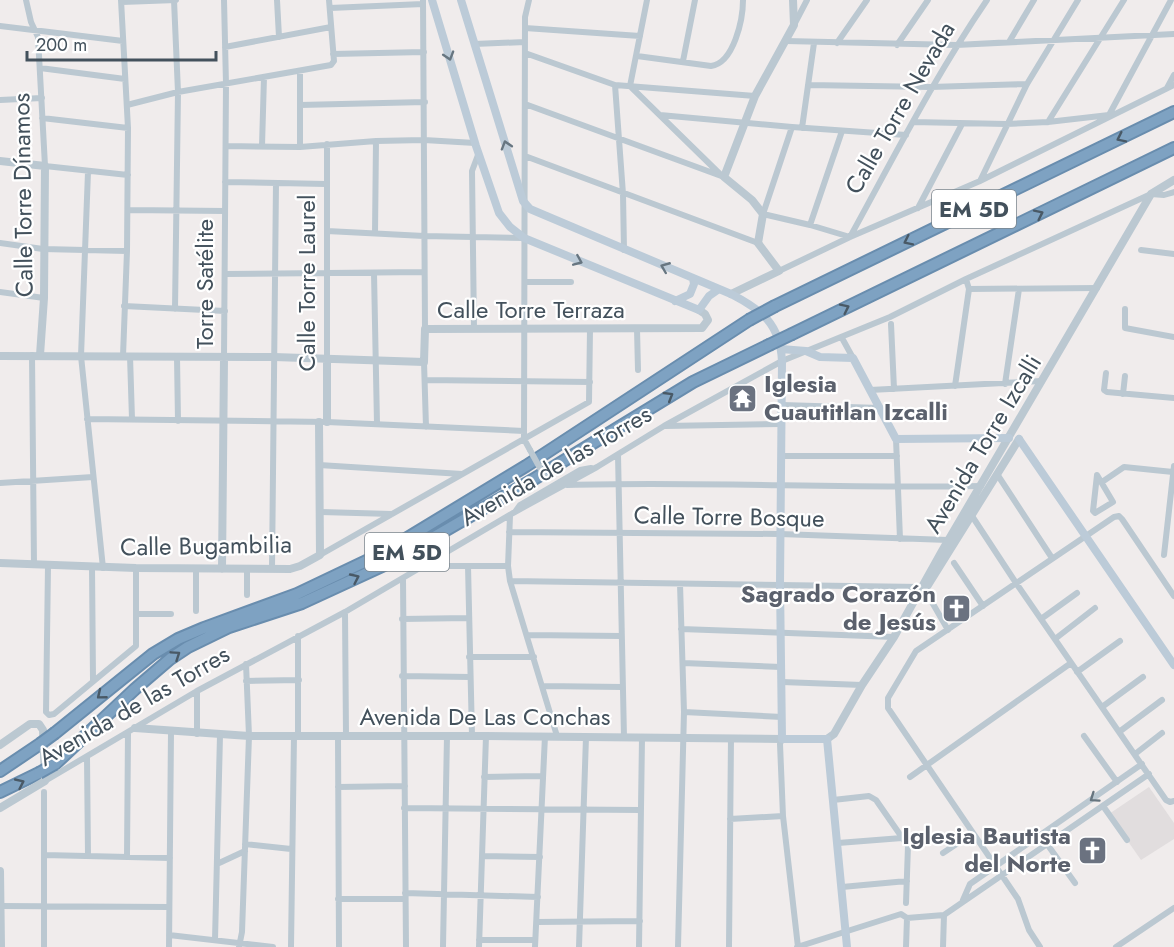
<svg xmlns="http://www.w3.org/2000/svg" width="1174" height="947" viewBox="0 0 1174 947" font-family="Jost,sans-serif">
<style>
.education{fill:#e1ddde}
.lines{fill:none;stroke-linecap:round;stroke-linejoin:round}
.motorway-casing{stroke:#698dae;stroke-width:14}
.minor{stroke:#bbc8d1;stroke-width:6}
.tertiary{stroke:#bbc8d1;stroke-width:8}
.secondary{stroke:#bccbd8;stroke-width:8}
.motorway{stroke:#7ea2c2;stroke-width:10}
.motorway-bridge-casing{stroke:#698dae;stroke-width:14;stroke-linecap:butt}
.minor-bridge{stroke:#bbc8d1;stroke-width:6}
.motorway-bridge{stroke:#7ea2c2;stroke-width:10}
.oneway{stroke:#677681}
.oneway2{stroke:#495966}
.oneway3{stroke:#67757f}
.labels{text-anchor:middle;stroke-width:4.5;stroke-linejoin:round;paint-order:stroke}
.shield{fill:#fff;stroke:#7b858d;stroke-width:1.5}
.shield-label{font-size:22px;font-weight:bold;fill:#43515c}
.street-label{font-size:24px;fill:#43515c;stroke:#fff}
.worship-label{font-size:24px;font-weight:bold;fill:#5b616d;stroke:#fff;text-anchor:end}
</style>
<rect width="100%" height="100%" fill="#f0ecec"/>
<!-- education -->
<path class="education" d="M1149,787L1174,823V839L1141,860L1109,814Z"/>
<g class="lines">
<defs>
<path id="motorway" d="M775,306L1174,112
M792,334L1174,148
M55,733L153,654L178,639L204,628L297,594L381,554L526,466L749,320
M55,764L135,689L170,659L188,647L229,627L302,603L391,562L534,479L693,382L769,345
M0,771L40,744
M0,792L39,773"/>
</defs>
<!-- motorway casing -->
<use href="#motorway" class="motorway-casing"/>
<!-- minor -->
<path class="minor" d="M26,0L31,22L38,37L45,166L128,175
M121,0L128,128L127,251L123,356
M174,0L178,92L175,309
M224,0L226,84L224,358
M277,0L279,37
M423,0L425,329
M529,0L525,17L524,439L530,450
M122,2L176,0
M330,8L423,4
M795,23L807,0
M0,26L123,41
M525,28L640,36
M786,41L956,45L1174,34
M1009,42L1034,0
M837,43L867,0
M474,44L525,42
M897,45L928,0
M225,47L331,27
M525,53L615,85L755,96
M333,54L424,52
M637,56L711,66C734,63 743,19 743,0
M683,61L695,0
M40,68L125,79
M615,85L623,194L624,250
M808,85L931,87L1027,84
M630,86L647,0
M631,87L722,176
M1167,88L1174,75
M0,100L42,98
M525,104L724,177
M127,105L178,92L331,65L334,61L329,0
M300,105L425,102
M660,115L792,127L906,135
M42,118L128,128
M913,122L1006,124L1048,122L1109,115L1171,0
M1048,122L1124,0
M792,127L763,214L810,225L850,237C894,157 935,76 987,0
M802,128L814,43
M327,144V359
M226,146L300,147L376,141L424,140L475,143
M262,146L264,77
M300,147V71
M525,156L758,243
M88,172L81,356L103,568
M980,181L1027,84L1078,0
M225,182L326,184
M918,208L962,124
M128,210L225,211
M810,225L842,131
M327,231L424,236L524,238
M375,233L376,141
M0,243L43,249L127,251
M1141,250L1174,254
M779,271L850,237L980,181L1174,85
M374,273L377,424
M225,274L424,272
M525,282H571
M969,289L1097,288
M0,292L44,298
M124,306L225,311
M1125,309V328L1174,337
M891,324L894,389
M474,329L472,171L478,155
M637,329L638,370
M842,338L853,358
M32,355L34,565
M130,356L132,419
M177,357L178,421
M424,362L426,427
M1106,373L1104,390L1107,392L1174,398
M425,380L590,382
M1005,384L1019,289
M955,386L969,289L966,279
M870,390L1042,381
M1123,394L1125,376
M782,405L880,408
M87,419L327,422L524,431
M665,426L781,424
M896,439L900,539
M618,455L624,737
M781,456H897
M319,465L462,474
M997,474L1052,558
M1097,475L1113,502L1095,513L1093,511Z
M1102,482L1124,467L1173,472
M0,483L93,477
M567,485C705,481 843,489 981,486
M321,512L392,514
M515,512L520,505L580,470L591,468
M510,516L508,566L510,581L557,736
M972,516L1016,583L1166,800L1170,802L1174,801
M509,532L780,534L948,540
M320,555L589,402L590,329
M1164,555L1174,466
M954,563L983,606
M48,566L46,712L49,715L54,714L136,646V568
M423,566H508
M468,566L472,736
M92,567L93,680
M196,569V611
M247,569V595
M272,569L276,183
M403,578L406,947
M510,581L921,587L925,590L948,630
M345,612L346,736
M137,614H171
M402,619L468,618
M1041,619L1077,593
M681,629L894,637
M527,635L621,636
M1055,639L1095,608
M469,657H534
M683,663L781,667
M1077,672L1120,641
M402,676L470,677
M246,681L299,680
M782,682L862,685
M543,686L622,687
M197,691V734
M1102,707L1143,677
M684,712L782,717
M1119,732L1162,700
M338,736L339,947
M1084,736L1117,782
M298,737V636
M782,739L780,744L783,816L798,947
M1135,754L1162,733
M87,757L88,856
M484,777L542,776
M910,777L1071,663
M45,781L197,691L345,612L513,513L597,467L664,426L782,361L890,317L966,279L1151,194L1164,195L1174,192
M338,787L405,786
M44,792V947
M833,800L869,796L876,800L908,846L906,903
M1103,806L1127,840
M404,808L641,810
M730,819L783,816
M838,843L902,838
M245,844L291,849
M1047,844L1075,883
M943,853L973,833
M44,855L170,858
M482,856L540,857
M127,857L128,733
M217,864L245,851
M842,887L907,881
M405,893L538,897
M338,899H405
M963,900L970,884L1142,764
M0,906L169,907
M537,922L640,921
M169,935L273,947
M215,940L220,735
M479,940H535
M169,947L171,732
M239,947L242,932L249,736L246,664
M291,947L294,736
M443,947L447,736
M479,947L486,736
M535,947L545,736
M579,947L586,737
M639,947L642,738
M678,947L684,712L680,584
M729,947L731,738
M797,947L901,914L907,918L944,915L1149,774
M906,947L907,918
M943,947L944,915
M1040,947L1029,930L1018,899L888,708V698L916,651L1114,517L1119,516L1122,519L1174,596
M1116,947L1174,908"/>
<!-- tertiary -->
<path class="tertiary" d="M0,161L45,166L44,298L40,355
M731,294L779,271L758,243L763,214L752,200L724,177L755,96L794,25L793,0
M0,356L274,357L424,362L425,329L702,328L708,320L705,314L699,310
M327,359V422
M0,563L136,568L290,569L300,566L320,555L319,422
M222,569L224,358
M925,590L1019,439
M135,728L249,736H486L782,739
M827,739L834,734L862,685L894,637L942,551L1151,194L1174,180
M0,745L30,724H39L43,730L45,781L0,808
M0,871L1,947"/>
<!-- secondary -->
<path class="secondary" d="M432,0L476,146L499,213L510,227L524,238L699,310L709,296L719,289
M461,0L523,201L530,209L731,294C762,310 780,324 782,361L780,584L782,739H827L847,947
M675,301L690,294L694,284L693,278
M781,349L806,351L820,357L853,358L896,439L1009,438
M1019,439L1174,665"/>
<!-- motorway -->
<use href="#motorway" class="motorway"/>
<defs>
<path id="motorway-bridge" d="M749,320L775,306
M769,345L792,334
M40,744L55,733
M39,773L55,764"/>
</defs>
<!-- motorway-bridge casing -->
<use href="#motorway-bridge" class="motorway-bridge-casing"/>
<!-- minor-bridge -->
<path class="minor-bridge" d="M530,450L546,479"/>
<!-- motorway-bridge -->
<use href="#motorway-bridge" class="motorway-bridge"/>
</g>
<!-- one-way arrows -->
<defs><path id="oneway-chevron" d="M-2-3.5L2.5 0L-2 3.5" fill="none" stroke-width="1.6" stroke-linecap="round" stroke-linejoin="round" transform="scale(1.5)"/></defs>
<g class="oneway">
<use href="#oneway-chevron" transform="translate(449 56) rotate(73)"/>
<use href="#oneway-chevron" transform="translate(506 145) rotate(-107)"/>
<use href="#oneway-chevron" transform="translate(578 261) rotate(23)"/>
<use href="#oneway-chevron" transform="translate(665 267) rotate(-158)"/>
</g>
<g class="oneway2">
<use href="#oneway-chevron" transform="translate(1121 138) rotate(154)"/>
<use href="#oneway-chevron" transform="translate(1039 214) rotate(-26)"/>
<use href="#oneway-chevron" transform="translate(908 241) rotate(154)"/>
<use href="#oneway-chevron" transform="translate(845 308) rotate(-26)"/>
<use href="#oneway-chevron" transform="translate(669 396) rotate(-31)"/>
<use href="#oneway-chevron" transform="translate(355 578) rotate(-25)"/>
<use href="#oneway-chevron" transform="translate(176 655) rotate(-34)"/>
<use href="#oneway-chevron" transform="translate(101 695) rotate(141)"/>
<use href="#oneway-chevron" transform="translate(20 783) rotate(-25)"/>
</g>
<use class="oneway3" href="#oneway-chevron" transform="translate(1094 798) rotate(145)"/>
<!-- icons -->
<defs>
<symbol id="temple-square" viewBox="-11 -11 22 22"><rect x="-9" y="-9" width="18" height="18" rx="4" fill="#6b7280" stroke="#fff"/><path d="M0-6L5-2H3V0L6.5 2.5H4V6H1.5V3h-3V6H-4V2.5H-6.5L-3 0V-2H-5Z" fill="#fff"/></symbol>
<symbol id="church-square" viewBox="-11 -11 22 22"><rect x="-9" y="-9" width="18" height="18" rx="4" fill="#6b7280" stroke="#fff"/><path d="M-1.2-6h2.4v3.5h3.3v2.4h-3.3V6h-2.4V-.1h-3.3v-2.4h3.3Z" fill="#fff"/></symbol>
</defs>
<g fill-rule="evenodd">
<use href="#temple-square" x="726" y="382" width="33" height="33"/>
<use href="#church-square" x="940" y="592" width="33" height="33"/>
<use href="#church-square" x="1076" y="834" width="33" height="33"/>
</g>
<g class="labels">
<!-- shield labels -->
<g class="shield">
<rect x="932" y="190" width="84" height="38" rx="4.5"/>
<rect x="365" y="533" width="84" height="38" rx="4.5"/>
</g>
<g class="shield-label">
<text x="974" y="217">EM 5D</text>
<text x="407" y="560">EM 5D</text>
</g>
<!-- street labels -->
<g class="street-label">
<text transform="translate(900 108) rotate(-60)" y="8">Calle Torre Nevada</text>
<text transform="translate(23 195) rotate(-91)" y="8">Calle Torre Dínamos</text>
<text transform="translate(307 283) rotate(-90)" y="8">Calle Torre Laurel</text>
<text transform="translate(205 284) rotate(-90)" y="8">Torre Satélite</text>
<text x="531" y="318">Calle Torre Terraza</text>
<text transform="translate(983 444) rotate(-59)" y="8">Avenida Torre Izcalli</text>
<text transform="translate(556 466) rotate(-30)" y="8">Avenida de las Torres</text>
<text transform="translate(729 517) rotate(1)" y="8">Calle Torre Bosque</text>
<text transform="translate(206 546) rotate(-1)" y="8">Calle Bugambilia</text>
<text transform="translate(134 706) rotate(-30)" y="8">Avenida de las Torres</text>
<text x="485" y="725">Avenida De Las Conchas</text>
</g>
<!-- worship labels -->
<g class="worship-label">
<text x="764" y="392" text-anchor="start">Iglesia<tspan x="764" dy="28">Cuautitlan Izcalli</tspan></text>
<text x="936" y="602">Sagrado Corazón<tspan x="936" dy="28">de Jesús</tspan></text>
<text x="1071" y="844">Iglesia Bautista<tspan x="1071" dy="28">del Norte</tspan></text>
</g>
</g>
<!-- scale -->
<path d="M27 51v9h189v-9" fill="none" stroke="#43515c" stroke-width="3"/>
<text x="36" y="51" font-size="18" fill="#43515c" stroke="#ffffff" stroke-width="4.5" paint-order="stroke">200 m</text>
</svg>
